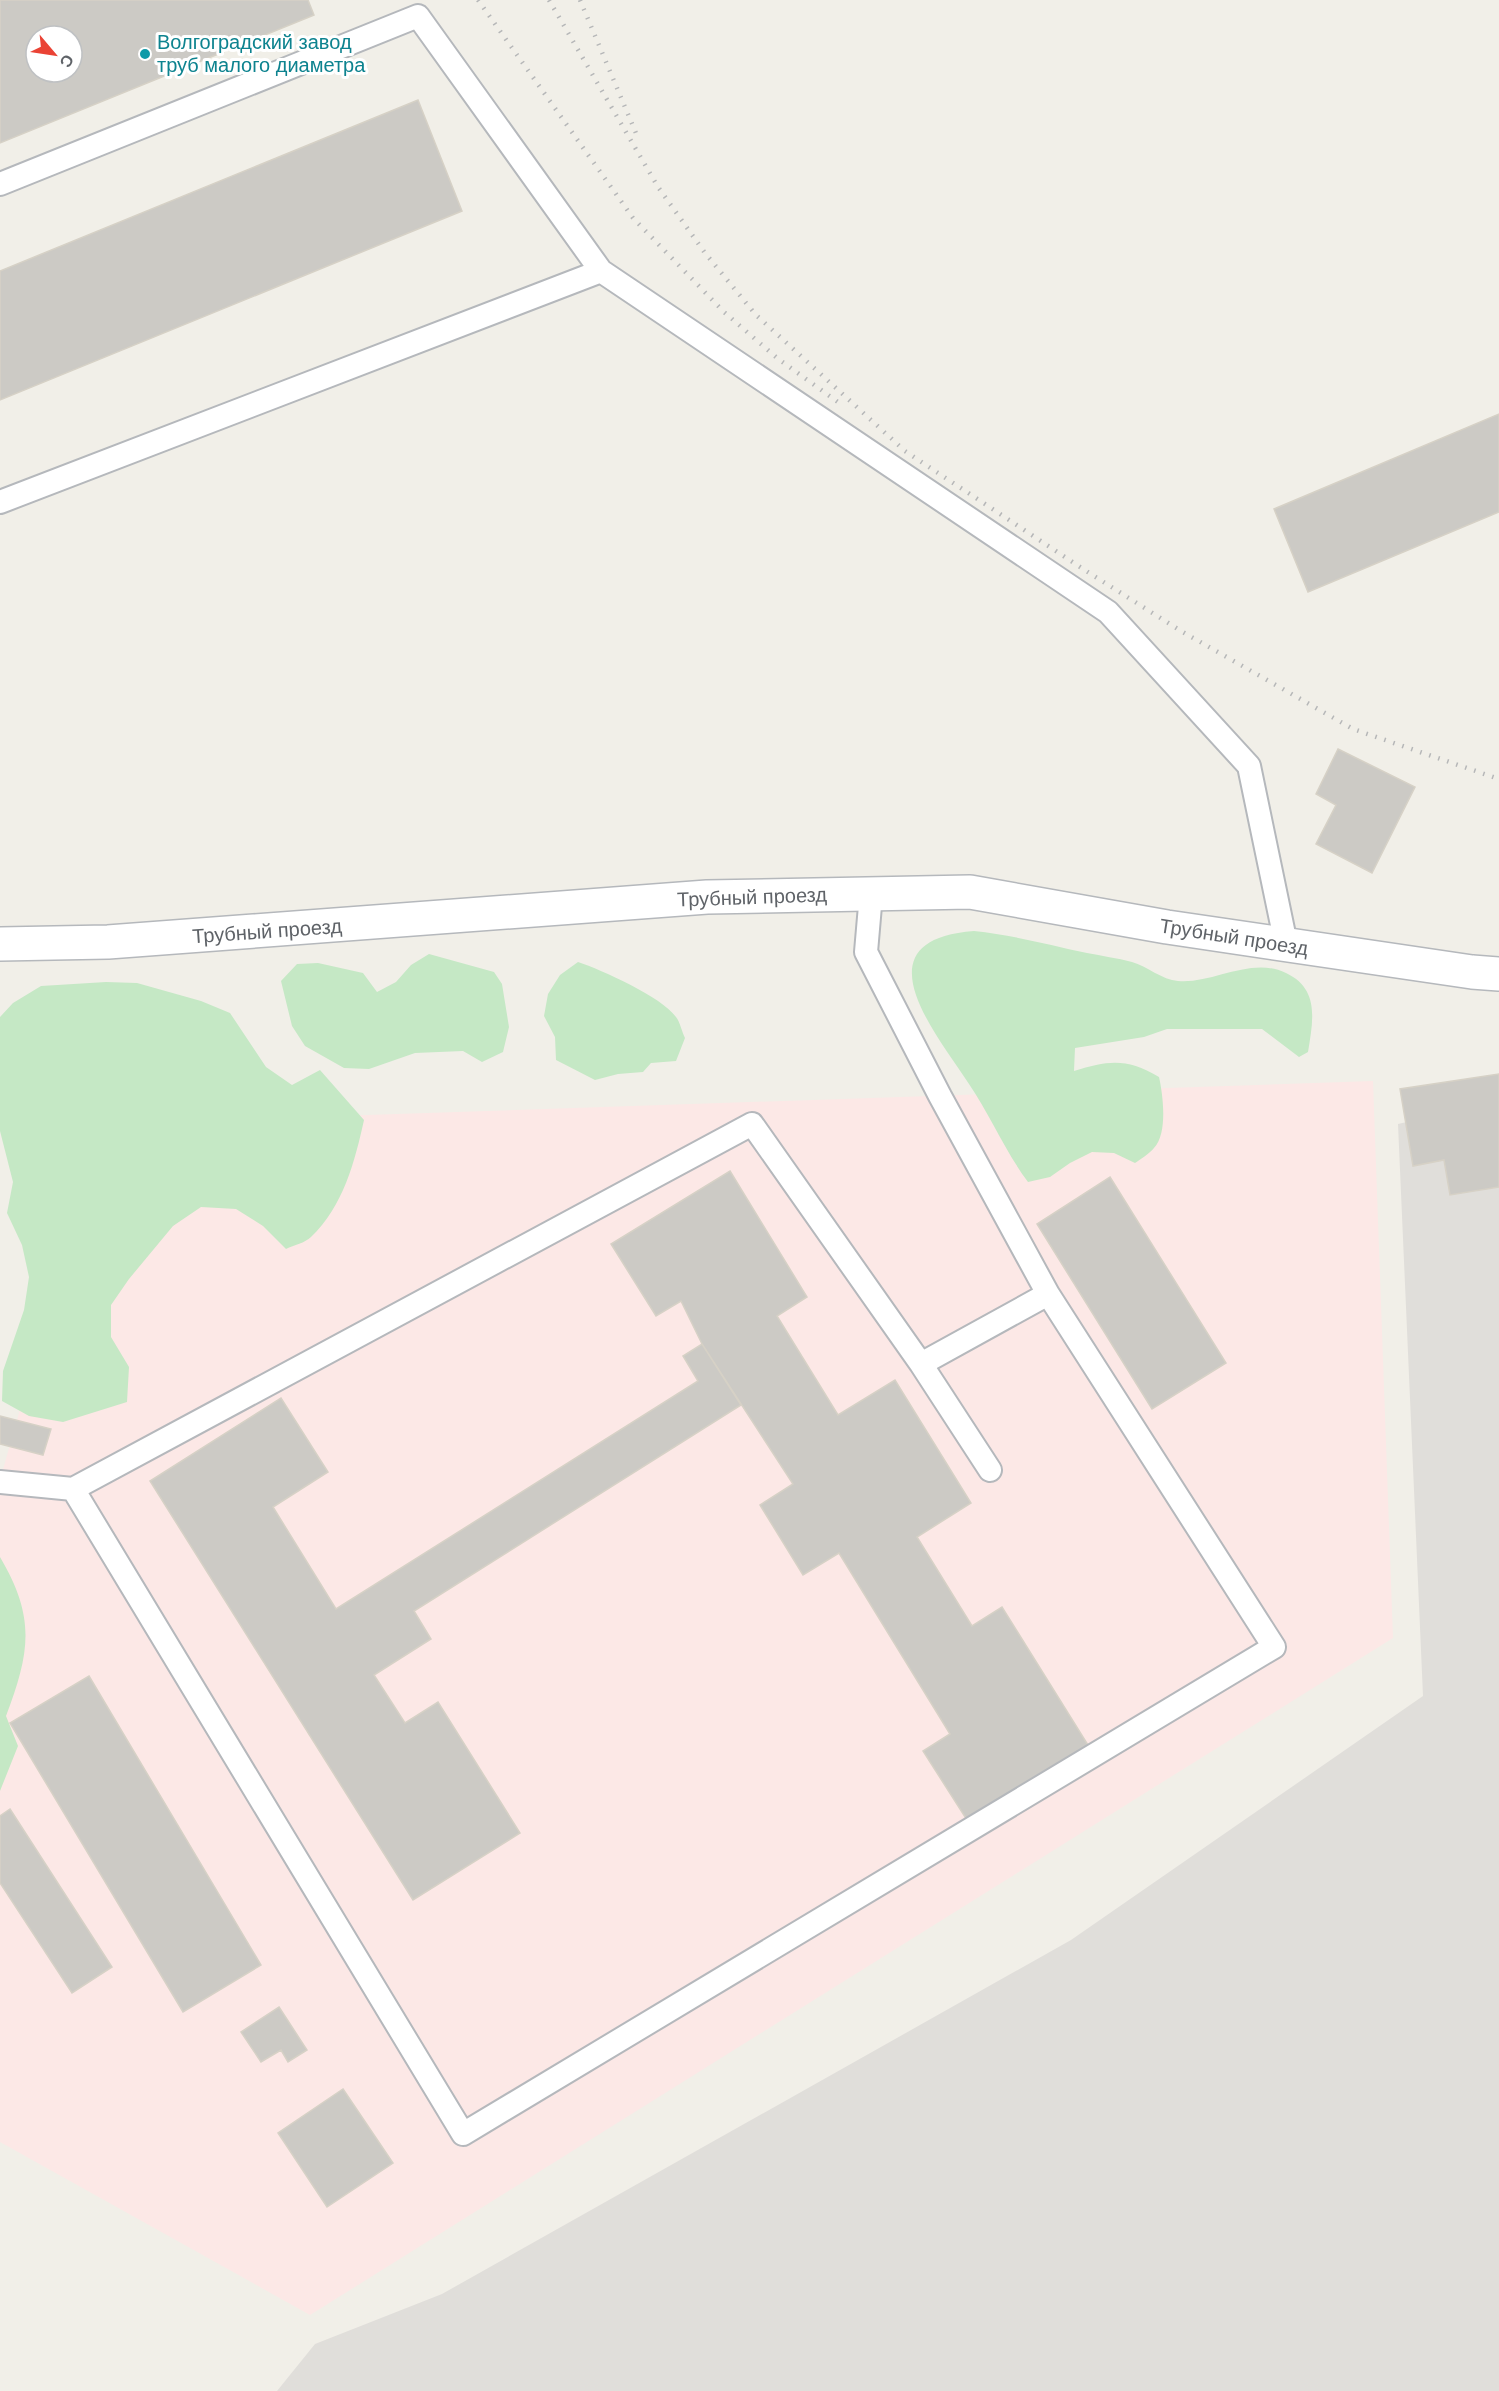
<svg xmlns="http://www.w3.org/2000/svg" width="1499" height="2391" viewBox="0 0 1499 2391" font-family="Helvetica,sans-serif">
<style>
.industrial{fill:#e0deda}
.medical{fill:#fce8e6}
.green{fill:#c5e8c5}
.building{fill:#cccac5;stroke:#d6d1c6;stroke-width:1.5;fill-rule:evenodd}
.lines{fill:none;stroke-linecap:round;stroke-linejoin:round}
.service-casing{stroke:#b5b8bc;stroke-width:26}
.minor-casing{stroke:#b5b8bc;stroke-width:36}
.service{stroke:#fff;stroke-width:22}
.minor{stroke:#fff;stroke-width:33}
.rail{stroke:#b6b7b8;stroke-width:4.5;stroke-dasharray:1.5 8;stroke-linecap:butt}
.culture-dot{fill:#0f9aa8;stroke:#fff;stroke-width:2}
.labels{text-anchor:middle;stroke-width:6;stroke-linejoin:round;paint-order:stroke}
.culture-label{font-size:20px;fill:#0d838f;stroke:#fff;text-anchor:start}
.street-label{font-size:20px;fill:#5f6368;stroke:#fff}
</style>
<rect width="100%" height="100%" fill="#f1efe8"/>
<!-- industrial -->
<path class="industrial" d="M1499,1101V2391H277L315,2344L442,2294L1071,1940L1423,1696L1398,1124Z"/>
<!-- medical -->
<path class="medical" d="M1373,1081L1393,1638L310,2315L0,2142V1480L101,1124Z"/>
<!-- green -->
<path class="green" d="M974,931C1013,935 1049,945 1087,953C1102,956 1117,958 1132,962C1147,966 1162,980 1178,981C1213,984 1251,956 1286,973C1320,989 1313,1021 1308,1052L1299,1057L1262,1029H1167L1144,1037L1075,1048L1074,1071C1109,1060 1127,1058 1159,1077C1163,1095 1168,1133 1154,1148C1149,1154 1141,1159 1135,1163L1114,1153L1092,1152L1070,1163L1050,1177L1028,1182C1005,1151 990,1115 969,1084C935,1032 857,940 974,931Z
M429,954L494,972L502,984L509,1027L503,1052L482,1062L463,1051L415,1053L369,1069L344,1068L305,1046L292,1026L281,981L297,964L318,963L363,973L377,992L396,982L411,965Z
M578,962C602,970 662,997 676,1017C680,1022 682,1032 685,1038L676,1061L651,1063L643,1072L618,1074L595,1080L556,1060L555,1037L544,1016L548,994L560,975Z
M106,982L137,983L201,1001L230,1013L266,1067L292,1085L320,1070L364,1120C355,1161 343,1207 311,1237C305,1243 294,1245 286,1249L263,1226L236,1209L201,1207L173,1226L129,1279L111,1305V1337L129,1367L127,1402L63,1422L29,1416L2,1401L3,1371L24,1310L29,1277L22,1245L7,1213L13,1182L0,1131V1017L13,1003L41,986Z
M0,1557C36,1618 30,1652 6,1716L18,1746L0,1791Z"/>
<!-- building -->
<path class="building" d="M0,0H308L314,15L0,143ZM36,36H72V72H36Z
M418,100L462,211L0,400V271Z
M1499,414V512L1308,592L1274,509Z
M1338,749L1415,787L1372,873L1316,844L1336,805L1316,794Z
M1499,1074V1187L1450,1195L1444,1160L1413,1166L1400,1089Z
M730,1171L807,1297L777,1316L838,1415L895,1380L971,1503L917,1537L972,1626L1002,1607L1088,1745L967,1820L923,1751L950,1734L839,1553L803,1575L760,1505L793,1484L702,1344L681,1301L656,1316L611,1244Z
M1110,1177L1226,1363L1152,1409L1037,1224Z
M702,1344L741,1405L414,1611L431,1639L374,1675L405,1723L438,1702L520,1833L413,1900L150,1481L281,1398L328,1472L273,1507L336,1609L698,1381L683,1356Z
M0,1416L51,1429L43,1455L0,1444Z
M89,1676L261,1965L183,2012L10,1723Z
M10,1809L112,1967L72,1993L0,1883V1816Z
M279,2007L307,2050L288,2062L281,2050L261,2062L241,2032Z
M343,2089L393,2163L327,2207L278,2133Z"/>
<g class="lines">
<defs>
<path id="service" d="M0,184L418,16L601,271
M0,502L601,271L1108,612L1249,766L1286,944
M871,894L866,952L940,1096L1048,1294
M0,1482L73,1489L463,2134L1274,1647L1048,1294L921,1364
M73,1489L752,1124L921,1364L990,1470"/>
<path id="minor" d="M0,944L108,942L707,897L970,892L1167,927L1472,972L1499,974"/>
</defs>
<!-- service casing -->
<use href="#service" class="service-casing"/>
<!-- minor casing -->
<use href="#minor" class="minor-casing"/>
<!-- service -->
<use href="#service" class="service"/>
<!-- minor -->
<use href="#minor" class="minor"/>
<!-- rail -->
<path class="rail" d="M478,0L633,218L724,312L777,358L842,405
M549,0L658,187L705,253L756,315L905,451L1083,569L1181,631L1353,729L1499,779
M580,0L638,138"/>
</g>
<!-- markers -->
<circle class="culture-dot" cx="145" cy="54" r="6"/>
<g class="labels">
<!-- culture labels -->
<g class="culture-label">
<text x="157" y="49">Волгоградский завод<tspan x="157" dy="23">труб малого диаметра</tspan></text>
</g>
<!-- street labels -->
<g class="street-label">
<text transform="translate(752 897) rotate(-2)" y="7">Трубный проезд</text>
<text transform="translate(267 931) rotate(-4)" y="7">Трубный проезд</text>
<text transform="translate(1234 937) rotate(9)" y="7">Трубный проезд</text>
</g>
</g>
<!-- north arrow -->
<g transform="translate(54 54) rotate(119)"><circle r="28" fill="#ffffff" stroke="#bfc1c3" stroke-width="1.5"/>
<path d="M0-4.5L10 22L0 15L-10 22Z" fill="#ea4335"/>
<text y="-9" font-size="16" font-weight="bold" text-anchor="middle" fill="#5f6368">С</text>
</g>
</svg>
